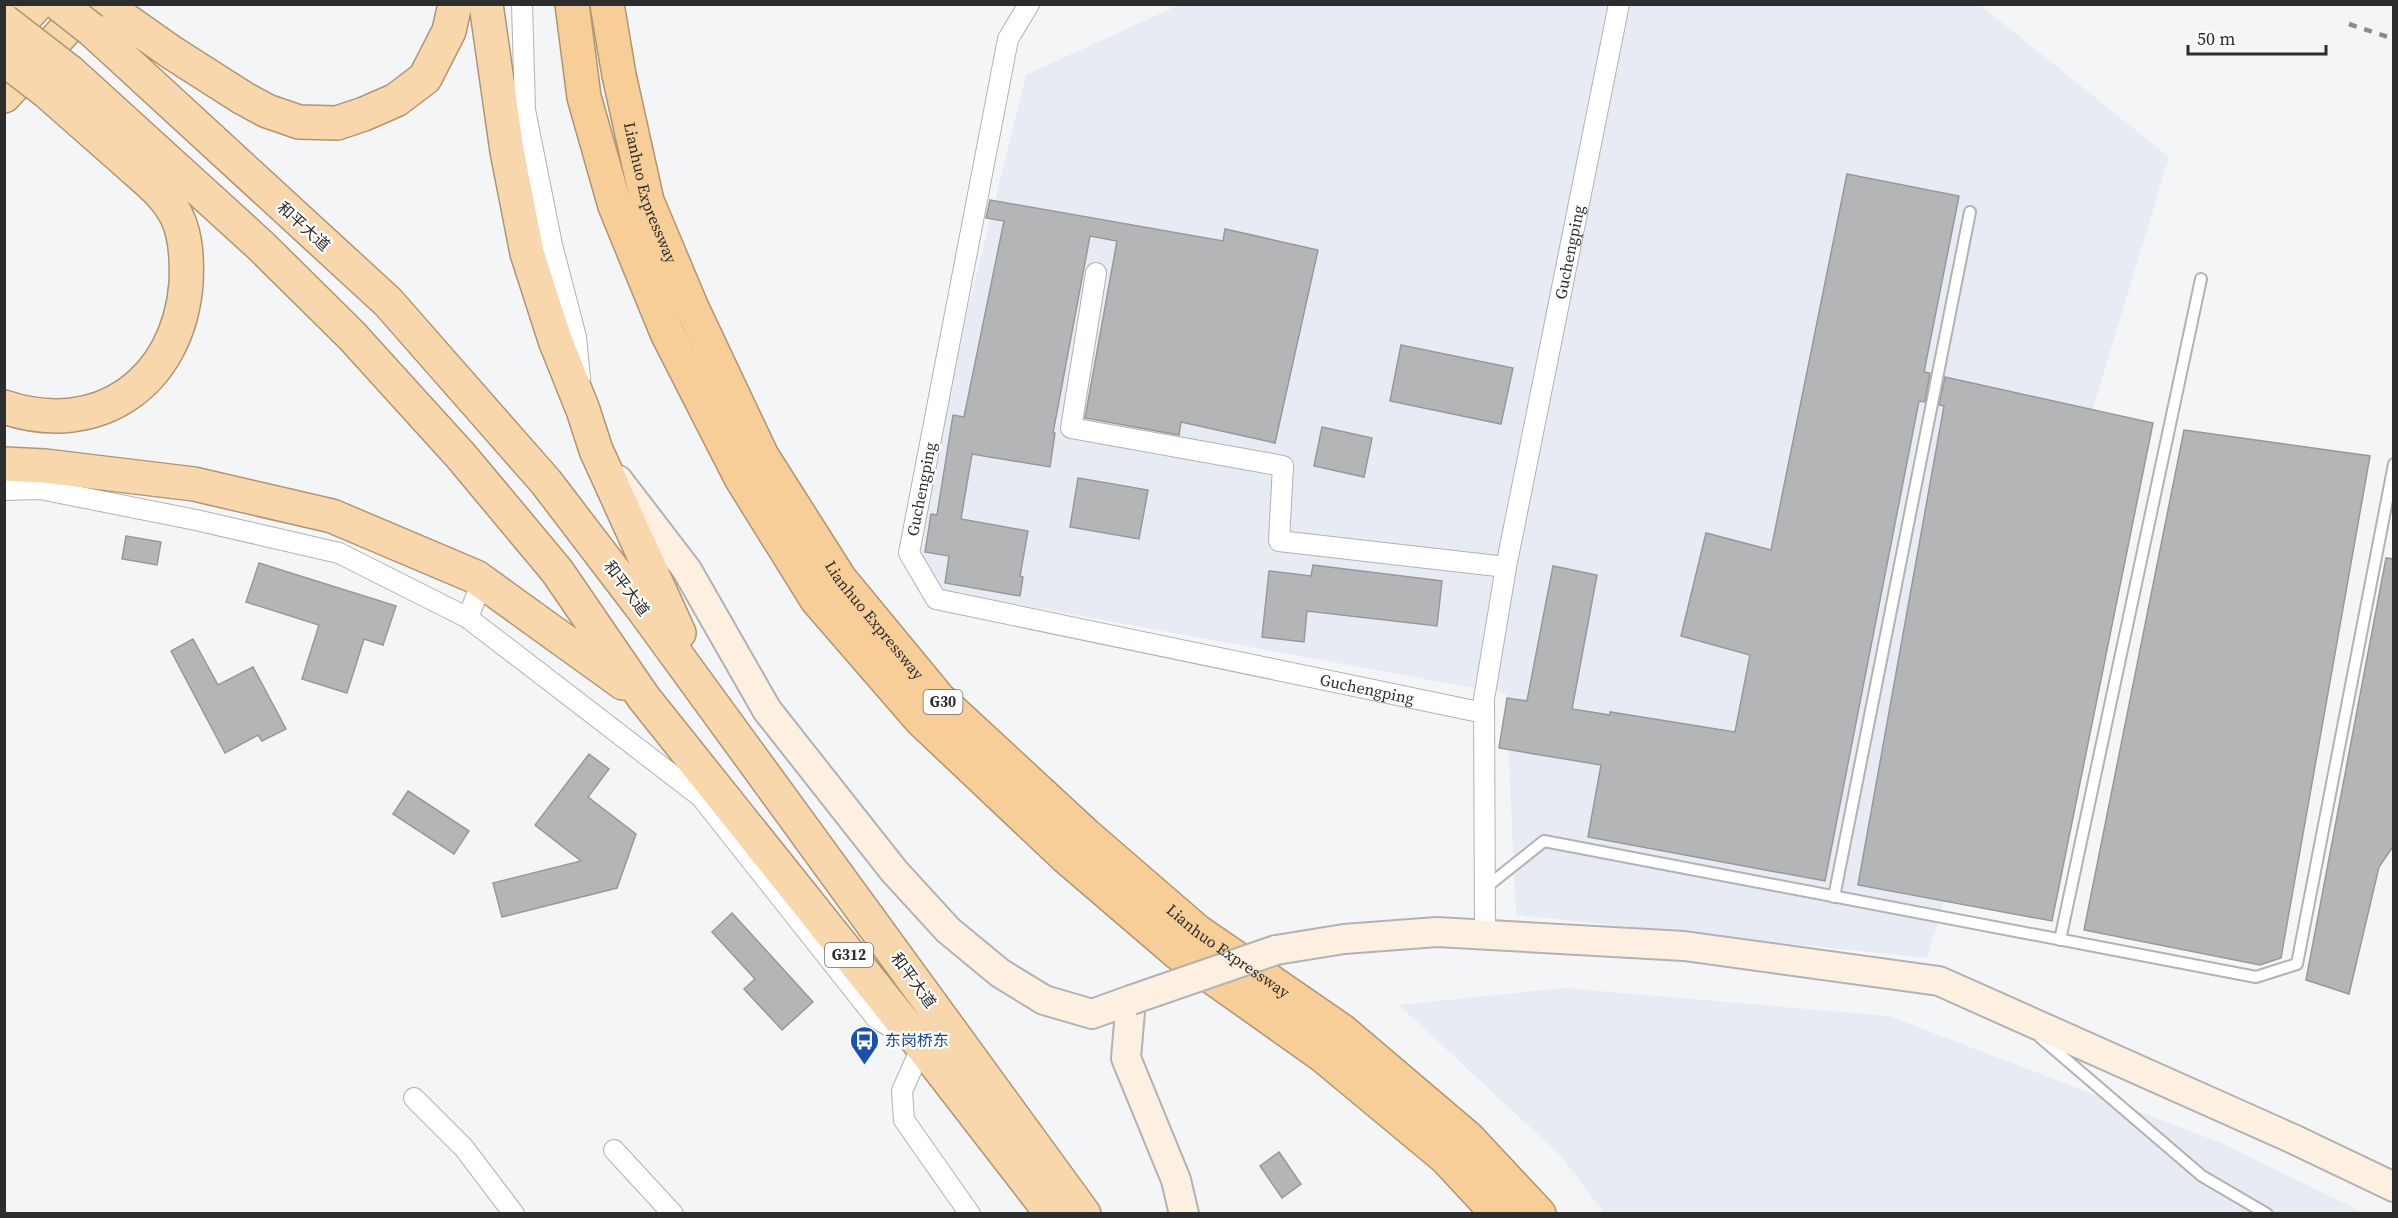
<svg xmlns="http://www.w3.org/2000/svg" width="2398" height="1218" viewBox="0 0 2398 1218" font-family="'Source Serif 4','Noto Sans SC',serif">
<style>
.built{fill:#e7ebf3}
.building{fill:#b4b5b7;stroke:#98989a;stroke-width:1.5}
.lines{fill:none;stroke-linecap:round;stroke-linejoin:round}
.service-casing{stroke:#b1b2b3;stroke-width:14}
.minor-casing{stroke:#b1b2b3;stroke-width:22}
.secondary-casing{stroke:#b1b2b3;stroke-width:32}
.trunk-casing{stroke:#b09573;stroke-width:36}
.motorway-casing{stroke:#b09573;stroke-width:36}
.service{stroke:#fff;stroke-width:10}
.minor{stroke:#fff;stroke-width:20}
.secondary{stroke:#fdf0e0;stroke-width:28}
.trunk{stroke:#f8d7ac;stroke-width:33}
.motorway{stroke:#f7cd98;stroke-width:33}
.rail{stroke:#8b8b8c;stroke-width:4.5;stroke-dasharray:8 8;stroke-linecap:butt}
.secondary-bridge-casing{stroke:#b1b2b3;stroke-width:32;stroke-linecap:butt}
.trunk-bridge-casing{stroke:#b09573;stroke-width:36;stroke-linecap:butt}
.secondary-bridge{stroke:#fdf0e0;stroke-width:28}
.trunk-bridge{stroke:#f8d7ac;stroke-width:33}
.labels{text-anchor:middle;stroke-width:4.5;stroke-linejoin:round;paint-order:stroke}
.shield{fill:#fff;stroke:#6c6c6c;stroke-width:1.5}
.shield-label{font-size:15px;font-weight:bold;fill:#2d2d2d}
.street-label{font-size:16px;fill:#2d2d2d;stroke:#fff}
.transit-label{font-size:16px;fill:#164399;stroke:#fff;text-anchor:start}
</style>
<rect width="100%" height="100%" fill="#f4f5f6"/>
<!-- built -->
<path class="built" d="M1179,5H1980L2169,157L1927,958L1516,915L1506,694L913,585L912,536L1026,75Z
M1564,988L1889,1016L2224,1144L2364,1213H1604L1562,1157L1399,1005Z"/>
<!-- building -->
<path class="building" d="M1847,174L1959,196L1924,372L1930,373L1925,402L1919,401L1825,881L1588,837L1601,765L1499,748L1507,698L1527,701L1553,566L1597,575L1572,709L1610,715V712L1735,732L1750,655L1681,636L1706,533L1771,550Z
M990,200L1223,241L1225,229L1318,250L1275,443L1181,422L1179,435L1085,418L1117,241L1090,236L1053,433H1055L1050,467L972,454L961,519L1028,531L1020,576L1023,577L1020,596L945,583L949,556L925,552L931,514L937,515L953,415L964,417L1004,221L986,218Z
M1401,345L1513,368L1501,424L1390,401Z
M1945,377L2153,423L2052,921L1858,885L1944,406L1939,405Z
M1322,427L1372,438L1364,477L1314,466Z
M2184,430L2370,456L2281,958L2260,965L2084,930Z
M1078,478L1148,490L1139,539L1070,527Z
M126,536L161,542L157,565L122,559Z
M2386,558L2394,559V845L2379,867L2349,994L2306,980Z
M259,563L396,606L383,645L364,639L347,693L302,679L319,625L246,602Z
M1313,565L1442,581L1437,626L1307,611L1304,642L1262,637L1269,571L1311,576Z
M193,639L218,685L253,667L286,729L262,741L258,735L225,753L171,651Z
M589,754L609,769L588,797L636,834L617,888L502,917L493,883L581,861L535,825Z
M408,791L469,831L454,854L393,814Z
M732,913L813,1002L782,1030L744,989L755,979L712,932Z
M1279,1152L1301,1184L1282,1198L1260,1166Z"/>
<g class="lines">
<defs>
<path id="service" d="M1485,888L1544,841L2256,977L2297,964L2394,464
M1834,897L1970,212
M2060,940L2201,279
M2041,1038L2202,1176L2267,1214"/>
<g id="minor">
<path d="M522,4L525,110L552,245L576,337L580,378"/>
<path id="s1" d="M1029,4L1008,39L909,553L936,599L1484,713"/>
<path d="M1096,273L1071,428L1283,466L1279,541L1506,567"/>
<path d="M4,490L40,489L196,520L339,553L468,618L701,797L876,1018L922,1046L902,1091L904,1120L970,1214"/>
<path d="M468,618L482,581"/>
<path id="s2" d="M1485,934L1484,699L1506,567L1619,4"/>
<path d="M414,1098L464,1148L514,1214"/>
<path d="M614,1150L673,1214"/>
</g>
<path id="secondary" d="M618,480L687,570L767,710L894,871L948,930L1000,973L1044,1000L1092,1014L1131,1000L1126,1058L1176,1180L1184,1214
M1276,950L1344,939L1437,932L1684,946L1939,981L2291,1138L2394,1187"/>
<path id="trunk" d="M103,4L171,52L243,98L267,111L299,122L337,123L364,114L396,100L425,78L449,31L455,4
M486,4L507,151L527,253L555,340L583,410L596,450L679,633
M92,30L388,302L546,482L643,609L1084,1214
M4,40L37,4
M70,72L261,246L352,336L461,456L557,571L644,698L922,1046L1052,1214
M4,96L89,4
M4,407C99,439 178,382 186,284C187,263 187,238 177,217C166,193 141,176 122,158C97,136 72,114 47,92
M4,464L45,466L194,484L332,516L476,577L623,683"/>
<g id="motorway">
<path d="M572,4L584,97L615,206L667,333L741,478L817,600L921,720L1066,857L1178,953L1322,1055L1446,1158L1498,1214"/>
<path id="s3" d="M607,4L619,75L647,201L692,308L762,456L840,579L939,699L1086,835L1197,931L1341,1030L1468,1138L1539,1214"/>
</g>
</defs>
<!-- service casing -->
<use href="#service" class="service-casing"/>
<!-- minor casing -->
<use href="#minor" class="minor-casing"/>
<!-- secondary casing -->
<use href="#secondary" class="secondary-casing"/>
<!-- trunk casing -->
<use href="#trunk" class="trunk-casing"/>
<!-- motorway casing -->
<use href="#motorway" class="motorway-casing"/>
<!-- service -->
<use href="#service" class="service"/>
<!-- minor -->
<use href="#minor" class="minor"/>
<!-- secondary -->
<use href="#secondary" class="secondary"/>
<!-- trunk -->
<use href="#trunk" class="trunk"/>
<!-- motorway -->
<use href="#motorway" class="motorway"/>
<!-- rail -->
<path class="rail" d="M2349,24L2394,39"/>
<defs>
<path id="secondary-bridge" d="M1131,1000L1276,950"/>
<path id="trunk-bridge" d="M59,4L92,30
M4,21L70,72
M4,59L47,92"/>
</defs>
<!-- secondary-bridge casing -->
<use href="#secondary-bridge" class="secondary-bridge-casing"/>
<!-- trunk-bridge casing -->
<use href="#trunk-bridge" class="trunk-bridge-casing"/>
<!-- secondary-bridge -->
<use href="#secondary-bridge" class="secondary-bridge"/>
<!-- trunk-bridge -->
<use href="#trunk-bridge" class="trunk-bridge"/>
</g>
<!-- icons -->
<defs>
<symbol id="bus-pin" viewBox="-11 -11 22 30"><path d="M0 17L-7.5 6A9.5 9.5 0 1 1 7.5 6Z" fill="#1a4fb4" stroke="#fff"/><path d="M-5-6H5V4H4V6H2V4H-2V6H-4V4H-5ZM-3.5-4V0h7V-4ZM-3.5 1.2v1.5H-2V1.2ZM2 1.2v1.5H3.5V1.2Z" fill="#fff"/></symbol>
</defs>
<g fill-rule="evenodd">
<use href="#bus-pin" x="848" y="1024" width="33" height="45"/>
</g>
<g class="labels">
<!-- shield labels -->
<g class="shield">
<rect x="923.5" y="690" width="39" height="24" rx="4.5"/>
<rect x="825" y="943" width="48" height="24" rx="4.5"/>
</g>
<g class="shield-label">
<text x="943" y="707">G30</text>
<text x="849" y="960">G312</text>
</g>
<!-- street labels -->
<g class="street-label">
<text dy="6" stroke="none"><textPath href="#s3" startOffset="194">Lianhuo Expressway</textPath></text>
<text transform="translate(304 226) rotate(42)" y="6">和平大道</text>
<text dy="6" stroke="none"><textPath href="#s2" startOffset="690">Guchengping</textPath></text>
<text transform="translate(921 489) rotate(-79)" y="6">Guchengping</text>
<text transform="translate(627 588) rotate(53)" y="6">和平大道</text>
<text dy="6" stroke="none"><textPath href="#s3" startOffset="680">Lianhuo Expressway</textPath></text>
<text dy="6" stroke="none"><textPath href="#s1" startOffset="1058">Guchengping</textPath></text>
<text dy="6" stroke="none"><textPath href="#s3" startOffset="1166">Lianhuo Expressway</textPath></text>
<text transform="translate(914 980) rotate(54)" y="6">和平大道</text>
</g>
<!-- transit labels -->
<g class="transit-label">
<text x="885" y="1046">东岗桥东</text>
</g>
</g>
<!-- border -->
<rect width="2398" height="1218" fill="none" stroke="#2d2d2d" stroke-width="12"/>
<!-- scale -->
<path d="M2188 45v9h138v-9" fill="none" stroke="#2d2d2d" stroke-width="3"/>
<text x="2197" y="45" font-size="18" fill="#2d2d2d" stroke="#ffffff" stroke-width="4.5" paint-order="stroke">50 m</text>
</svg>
